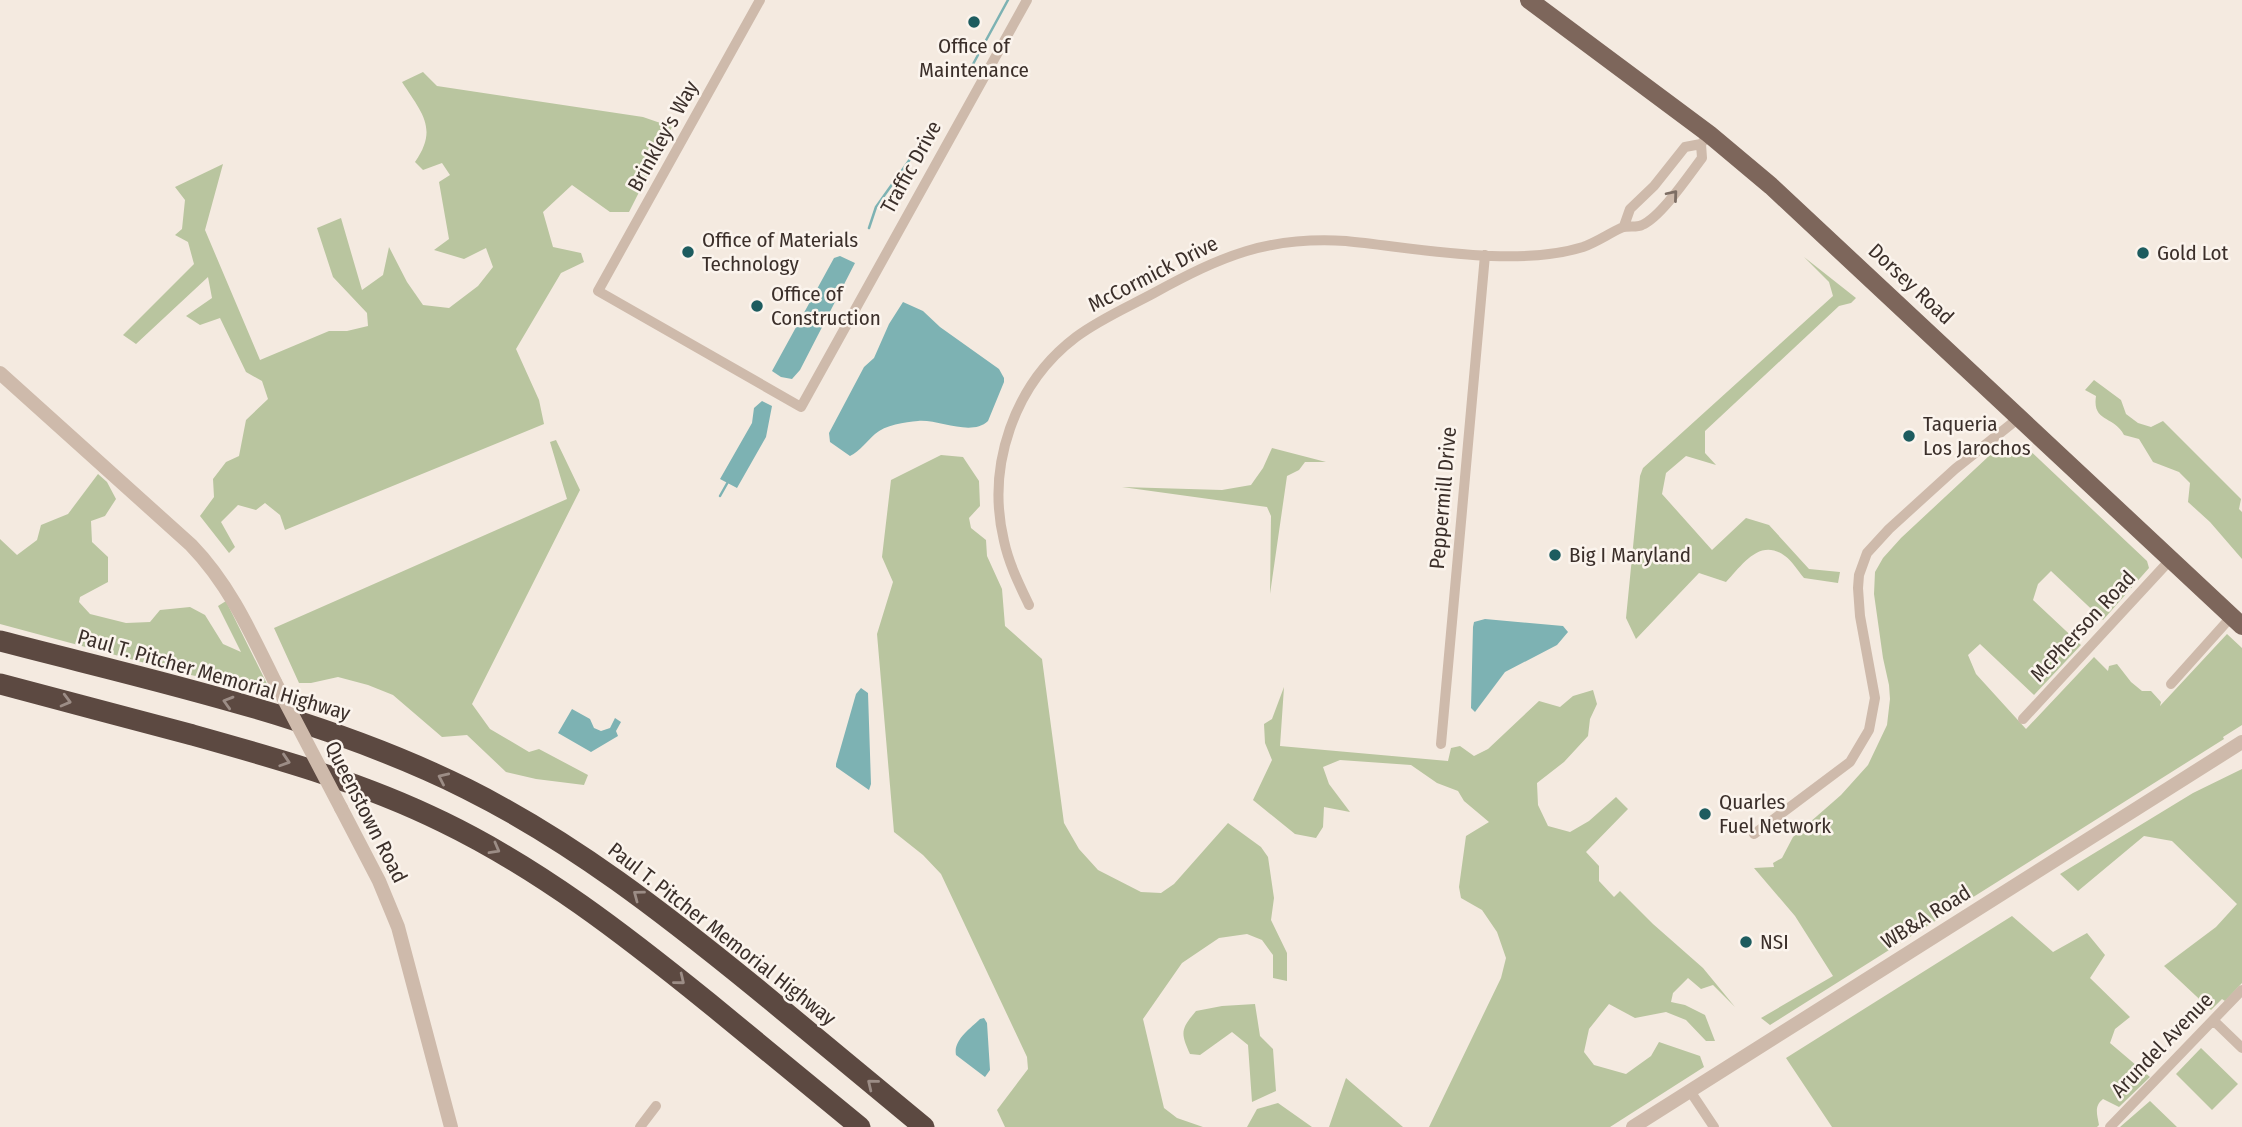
<svg xmlns="http://www.w3.org/2000/svg" width="2242" height="1127" viewBox="0 0 2242 1127" font-family="'Fira Sans Condensed',sans-serif">
<style>
.green{fill:#b9c59f}
.water{fill:#7db2b3}
.lines{fill:none;stroke-linecap:round;stroke-linejoin:round}
.stream{stroke:#7db2b3;stroke-width:2.5}
.minor{stroke:#cebaab;stroke-width:10}
.tertiary{stroke:#cebaab;stroke-width:14}
.primary{stroke:#7d665b;stroke-width:18}
.motorway{stroke:#5c4941;stroke-width:21}
.tertiary-bridge{stroke:#cebaab;stroke-width:14}
.oneway{stroke:#7d6e64}
.oneway2{stroke:#9c8d86}
.poi-dot{fill:#1d5c5f;stroke:#fbf4ed;stroke-width:2.5}
.labels{text-anchor:middle;stroke-width:5;stroke-linejoin:round;paint-order:stroke}
.poi-label{font-size:21px;fill:#3b2f2a;stroke:#fbf4ed;text-anchor:start}
.street-label{font-size:21px;fill:#3b2f2a;stroke:#fbf4ed}
</style>
<rect width="100%" height="100%" fill="#f4eae0"/>
<!-- green -->
<path class="green" d="M423,72L437,86L643,117L672,127L629,212H610L572,185L543,212L553,247L581,253L584,262L561,273L516,349L539,400L544,424L285,530L280,515L265,503L256,510L238,505L221,522L235,547L229,553L200,516L214,497L213,479L226,462L239,456L246,420L268,399L262,381L246,372L220,318L200,325L186,316L212,298L208,277L136,344L123,335L194,264L188,242L175,235L182,229L185,200L175,187L223,164L205,230L260,360L329,331H347L368,326L367,313L333,277L317,228L341,218L362,290L383,275L389,247L407,282L423,305L449,308L478,286L493,267L486,248L464,259L434,250L449,239L439,182L450,175L442,163L423,170L415,162C439,128 421,112 402,82Z
M1804,257L1856,298L1851,303L1839,306L1705,431V453L1716,465L1686,456L1666,473L1662,494L1712,550L1746,518L1769,525L1809,569L1840,572L1838,583L1804,578C1798,571 1792,561 1785,556C1760,537 1742,565 1726,582L1699,573L1636,639L1626,618L1640,476L1643,468L1833,296L1829,282Z
M2094,380L2121,400L2126,414L2138,423L2151,427L2163,421L2241,499L2239,509L2242,512V559L2210,522L2188,502L2190,483L2179,472L2153,462L2139,439L2124,435C2114,415 2092,423 2096,396L2085,390Z
M556,440L580,490L472,704L490,729L529,752L539,749L588,775L584,785L536,779L506,772L467,735L442,737L393,695L368,685L338,677L311,683H299L274,628L567,499L550,442Z
M2008,446H2025L2147,561L2149,568L2103,620L2051,571L2038,584L2033,600L2081,645L2034,695L1980,644L1968,655L1976,674L2026,729L2094,657L2108,671L2109,666L2117,664L2131,682L2142,691H2151L2161,702L2160,706L2227,634L2242,648V725L2223,737L2224,739L1770,1025L1761,1018L1833,976L1795,916L1754,868L1774,867L1773,863L1782,858L1793,837L1841,795L1868,765L1887,725L1890,699L1889,685L1883,658L1874,594L1875,572L1883,558L1901,538L1989,456Z
M1272,448L1326,462H1305L1299,470L1287,476L1270,594L1271,516L1267,507L1122,487L1222,490L1251,485L1263,468Z
M941,455L963,457L979,481L980,506L969,518L971,528L986,540L987,556L1002,589L1005,626L1042,659L1064,823L1079,849L1098,870L1141,892L1161,893L1174,884L1228,823L1261,847L1268,857L1274,898L1271,920L1287,953V981L1273,978V955L1262,940L1247,934L1219,938L1182,963L1143,1019L1164,1108L1177,1118L1203,1127H1005L997,1110L1028,1069L1027,1057L941,874L923,855L894,832L877,634L893,582L882,557L891,480Z
M98,474L107,482L116,499L105,516L91,521L92,542L108,557V582L80,597L79,602L90,614L126,623L150,622L160,610L190,607L205,615L223,644L241,652L218,606L226,601L271,692L186,674L0,624V539L17,555L37,540L41,525L68,514Z
M1284,687L1280,746L1448,761L1451,748L1460,746L1474,756L1488,749L1539,701L1560,707L1573,696L1593,690L1597,704L1590,719L1588,736L1564,762L1537,783L1538,805L1548,826L1570,832L1589,821L1616,797L1628,809L1586,852L1599,866V881L1614,897L1620,891L1653,924L1703,968L1735,1007L1713,985L1701,989L1688,978L1673,993L1671,1002L1685,1005L1705,1015L1715,1041H1706L1686,1020L1666,1012L1635,1018L1609,1004L1589,1029L1584,1052L1594,1065L1626,1074L1651,1056L1659,1042L1700,1056L1704,1067L1610,1127H1429L1501,978L1506,958L1497,932L1482,910L1461,898L1459,887L1466,836L1489,822L1464,801L1458,791L1437,783L1411,765L1340,760L1323,767L1329,784L1350,812L1324,807L1323,827L1316,838L1295,834L1253,800L1272,760L1265,743L1264,724L1272,719Z
M2242,769V983L2225,1001L2222,999L2211,1010L2164,966L2216,927L2237,904L2172,841L2144,836L2078,891L2060,874L2193,793Z
M2012,916L2053,952L2087,933L2105,955L2090,978L2130,1017L2115,1029L2110,1043L2150,1077L2119,1107L2103,1099C2094,1106 2097,1114 2099,1125L2097,1127H1832L1786,1058Z
M1255,1004L1260,1036L1273,1049L1276,1091L1252,1102L1248,1045L1232,1032L1200,1055L1190,1054C1180,1032 1181,1029 1196,1011L1222,1006Z
M2201,1048L2238,1084L2212,1110L2176,1074Z
M1346,1078L1403,1127H1329Z
M2150,1101L2177,1127H2120Z
M1278,1103L1312,1127H1247L1257,1109Z"/>
<!-- water -->
<path class="water" d="M840,256L855,263L800,370L792,379L781,377L772,371L834,258Z
M903,302L923,311L940,327L999,369L1004,378V382L988,421C971,437 939,419 918,421C905,422 885,425 875,434C867,441 860,451 850,456L830,442L829,433L864,367L874,358L889,324Z
M762,401L772,406L766,437L737,488L720,479L752,423L754,408Z
M1485,619L1563,626L1568,632L1557,645L1505,672L1475,712L1471,708L1473,627L1474,622Z
M861,688L868,693L871,784L869,790L836,767V764L856,694Z
M572,709L590,719L594,728L601,731L610,728L615,718L621,722L616,731L618,736L591,752L558,733Z
M984,1018L987,1023L990,1070L985,1077L956,1055C953,1040 970,1029 980,1019Z"/>
<g class="lines">
<!-- stream -->
<path class="stream" d="M972,66L1008,0
M869,228L876,207L930,131
M720,496L729,480"/>
<!-- minor -->
<path class="minor" d="M760,0L598,291L801,407L1027,0
M1624,226L1630,209L1654,186L1685,147L1701,144L1705,139
M1029,605C1019,584 1009,564 1004,541C986,466 1014,384 1076,337C1100,319 1128,307 1154,293C1222,256 1267,236 1346,241C1417,248 1515,268 1583,247C1597,242 1608,234 1621,228C1628,225 1636,228 1642,225C1661,217 1689,175 1702,158L1701,144
M2171,684L2232,616
M2023,719L2171,559
M1441,744L1485,255
M1754,834L1850,762L1869,730L1875,698L1860,616L1858,588L1859,575L1867,553L1889,529L1955,469L2020,417
M2213,1020L2242,1048
M1690,1091L1714,1127
M640,1127L656,1106
M2110,1127L2242,990"/>
<!-- tertiary -->
<path class="tertiary" d="M0,373L191,545C229,584 251,633 275,682
M341,808L379,881L398,927L451,1127
M1633,1127L2242,742"/>
<!-- primary -->
<path class="primary" d="M1529,0L1709,134L1771,186L2242,626"/>
<!-- motorway -->
<path class="motorway" d="M0,641C157,682 321,716 467,789C573,842 665,914 756,988C812,1034 868,1081 924,1127
M0,684C63,701 126,717 189,734C275,758 362,782 443,822C540,869 625,935 709,1003C759,1044 810,1086 860,1127"/>
<!-- tertiary-bridge -->
<path class="tertiary-bridge" d="M275,682L341,808"/>
</g>
<!-- one-way arrows -->
<defs><path id="oneway-chevron" d="M-2-3.5L2.5 0L-2 3.5" fill="none" stroke-width="1.6" stroke-linecap="round" stroke-linejoin="round" transform="scale(1.75)"/></defs>
<use class="oneway" href="#oneway-chevron" transform="translate(1673 195) rotate(-50)"/>
<g class="oneway2">
<use href="#oneway-chevron" transform="translate(66 701) rotate(15)"/>
<use href="#oneway-chevron" transform="translate(228 702) rotate(-164)"/>
<use href="#oneway-chevron" transform="translate(285 761) rotate(18)"/>
<use href="#oneway-chevron" transform="translate(443 778) rotate(-155)"/>
<use href="#oneway-chevron" transform="translate(495 849) rotate(29)"/>
<use href="#oneway-chevron" transform="translate(638 895) rotate(-143)"/>
<use href="#oneway-chevron" transform="translate(680 980) rotate(39)"/>
<use href="#oneway-chevron" transform="translate(872 1084) rotate(-141)"/>
</g>
<!-- markers -->
<g class="poi-dot">
<circle cx="974" cy="22" r="7"/>
<circle cx="688" cy="252" r="7"/>
<circle cx="2143" cy="253" r="7"/>
<circle cx="757" cy="306" r="7"/>
<circle cx="1909" cy="436" r="7"/>
<circle cx="1555" cy="555" r="7"/>
<circle cx="1705" cy="814" r="7"/>
<circle cx="1746" cy="942" r="7"/>
</g>
<g class="labels">
<!-- poi labels -->
<g class="poi-label">
<text x="974" y="53" text-anchor="middle">Office of<tspan x="974" dy="24">Maintenance</tspan></text>
<text x="702" y="247">Office of Materials<tspan x="702" dy="24">Technology</tspan></text>
<text x="2157" y="260">Gold Lot</text>
<text x="771" y="301">Office of<tspan x="771" dy="24">Construction</tspan></text>
<text x="1923" y="431">Taqueria<tspan x="1923" dy="24">Los Jarochos</tspan></text>
<text x="1569" y="562">Big I Maryland</text>
<text x="1719" y="809">Quarles<tspan x="1719" dy="24">Fuel Network</tspan></text>
<text x="1760" y="949">NSI</text>
</g>
<!-- street labels -->
<g class="street-label">
<text transform="translate(663 136) rotate(-61)" y="7">Brinkley's Way</text>
<text transform="translate(911 167) rotate(-61)" y="7">Traffic Drive</text>
<text transform="translate(1153 274) rotate(-27)" y="7">McCormick Drive</text>
<text transform="translate(1911 284) rotate(43)" y="7">Dorsey Road</text>
<text transform="translate(1443 498) rotate(-85)" y="7">Peppermill Drive</text>
<text transform="translate(2083 626) rotate(-47)" y="7">McPherson Road</text>
<text transform="translate(214 675) rotate(16)" y="7">Paul T. Pitcher Memorial Highway</text>
<text transform="translate(366 812) rotate(63)" y="7">Queenstown Road</text>
<text transform="translate(1926 917) rotate(-32)" y="7">WB&amp;A Road</text>
<text transform="translate(722 934) rotate(38)" y="7">Paul T. Pitcher Memorial Highway</text>
<text transform="translate(2162 1045) rotate(-46)" y="7">Arundel Avenue</text>
</g>
</g>
</svg>
